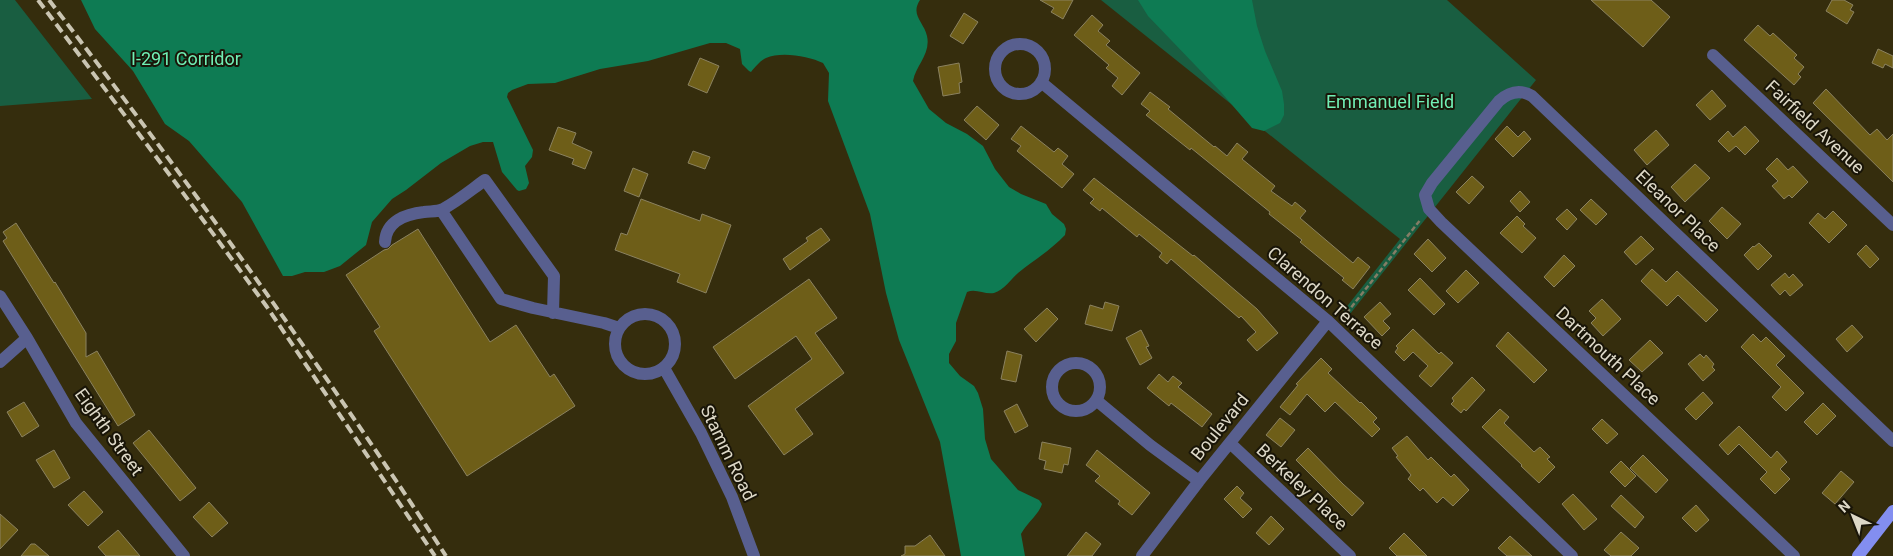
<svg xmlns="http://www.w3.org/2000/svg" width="1893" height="556" viewBox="0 0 1893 556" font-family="Roboto,sans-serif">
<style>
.green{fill:#195e41}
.forest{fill:#0e7b53}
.building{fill:#6e5e18;stroke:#8b8260}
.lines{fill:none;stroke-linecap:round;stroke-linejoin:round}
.path{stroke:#847d65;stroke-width:2.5;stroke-dasharray:5 2.5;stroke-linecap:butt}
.minor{stroke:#585f8f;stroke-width:12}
.major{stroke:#838ef0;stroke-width:12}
.rail{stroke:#cac5b2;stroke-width:4;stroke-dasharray:10 5;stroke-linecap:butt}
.labels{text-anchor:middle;stroke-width:4;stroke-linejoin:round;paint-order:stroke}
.park-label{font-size:18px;fill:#71efb5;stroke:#191508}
.street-label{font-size:18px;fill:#ddd8c7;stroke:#191508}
</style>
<rect width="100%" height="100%" fill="#352d0d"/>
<!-- green -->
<path class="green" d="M0,0H15L92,99L0,106Z
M1101,0H1447L1536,80L1346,319L1341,314L1400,239Z"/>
<!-- forest -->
<path class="forest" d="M81,0H920C910,15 924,22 927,36C931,54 916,65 913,81L929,109L946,123L967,134L983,146L995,169L1009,187L1021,194L1046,204L1052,214L1064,224L1066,229L1065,235C1051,250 1034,260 1018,273C1011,279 1004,290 994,293C985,295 976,288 967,292L956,323V341L949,354V363L960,376L974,386L978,393L983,409L985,439L991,459L1018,490L1039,500L1042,504C1039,514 1027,523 1021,534L1025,556H961L940,442L899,340L886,293L870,214L828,101L829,73L823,63C809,56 781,51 766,58C761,60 755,67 751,72L749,71L742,64L740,49L726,43H710L648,61L600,69L555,83L528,84L512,90L508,93L507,97L533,150L532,157L525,166L529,183L526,189L519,191L517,190L502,172L493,142H483L470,146L441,163L406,190L392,199L372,222L366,245L340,266L324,272H305L292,276H283L242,202L189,141L165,124L133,71L95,29Z
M1138,0H1252L1257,26L1265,51L1282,91L1284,104V115L1280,123L1264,131L1252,128L1220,91L1148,16Z"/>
<!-- building -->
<path class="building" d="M1040,0H1073L1063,19L1051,12L1054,8Z
M1591,0H1651L1670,17L1643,47Z
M1832,0H1844L1853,5L1850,10L1854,12L1847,24L1826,11Z
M964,13L978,22L963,44L950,36Z
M1092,15L1103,25L1098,31L1110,41L1106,45L1140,73L1122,95L1112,86L1118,78L1106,68L1109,65L1074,35Z
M1758,25L1770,36L1773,33L1797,55L1794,58L1804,67L1798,74L1801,77L1794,85L1744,40Z
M1878,49L1893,56V68L1885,64L1883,68L1872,63Z
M700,58L719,66L707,93L688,85Z
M959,63L962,82L959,83L960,93L943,96L938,67Z
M1826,89L1870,135L1877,129L1887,140L1893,134V182L1813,103Z
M1712,90L1726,106L1710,120L1696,105Z
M1150,92L1170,107L1168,109L1214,147L1215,146L1227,156L1237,143L1248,152L1242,159L1275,186L1271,191L1292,206L1295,202L1306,211L1300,218L1353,263L1358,257L1370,267L1353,289L1342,280L1344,278L1300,242L1302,240L1269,214L1270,212L1191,148L1190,150L1146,115L1150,111L1141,104Z
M977,106L999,125L986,140L964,120Z
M1021,126L1054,152L1058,148L1068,156L1062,164L1074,174L1062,188L1017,151L1021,146L1011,139Z
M1507,126L1518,137L1524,131L1531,139L1513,157L1495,139Z
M1745,126L1759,141L1745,155L1736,146L1729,152L1718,141L1728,131L1733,137Z
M558,127L576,133L572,143L592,152L585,169L572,164L574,159L549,150Z
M1656,130L1669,145L1647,165L1634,150Z
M693,151L710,157L705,169L688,163Z
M1777,158L1788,170L1793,166L1808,182L1792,198L1789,195L1784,199L1772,186L1778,181L1766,169Z
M1695,164L1710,178L1685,202L1671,187Z
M633,168L648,174L639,197L624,191Z
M1472,176L1484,187L1469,204L1456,192Z
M1094,178L1193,256L1194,255L1257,309L1278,333L1257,351L1247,340L1256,332L1241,316L1239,318L1171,259L1167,264L1159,257L1162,253L1139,234L1137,237L1102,208L1100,211L1090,203L1094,199L1083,190Z
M1520,191L1530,202L1520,212L1510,201Z
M641,199L700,221L702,214L731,225L706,293L677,282L680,274L615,250L621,233L627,235Z
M1591,199L1607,214L1596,225L1580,210Z
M1722,207L1741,224L1727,239L1709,221Z
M1567,209L1577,219L1567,230L1556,219Z
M1833,211L1847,225L1829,243L1809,223L1818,213L1825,219Z
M1517,216L1525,224L1523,226L1536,238L1522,253L1500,233Z
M16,223L54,283L55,282L86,333V357L97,351L135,415L118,426L3,241L7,238L3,232Z
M821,228L830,240L790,270L783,259L808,241L806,238Z
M418,229L490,342L516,325L550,377L554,374L575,406L467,476L374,331L380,327L346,275L384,250L388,249L392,245Z
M1641,236L1654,249L1636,265L1624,252Z
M1428,239L1446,258L1432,272L1414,254Z
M1759,243L1772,256L1758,270L1744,255L1753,246L1754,247Z
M1866,245L1879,259L1870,268L1857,254Z
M1564,255L1575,266L1554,287L1544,277Z
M1652,269L1666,282L1677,271L1718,310L1706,322L1678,295L1667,306L1641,281Z
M1466,270L1479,283L1458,303L1446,291Z
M1785,273L1789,278L1793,274L1803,285L1790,296L1785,290L1780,295L1771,285Z
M1420,278L1445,304L1434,315L1408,290Z
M809,279L837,318L815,333L844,373L795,409L813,434L784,455L748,406L812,359L796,336L735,379L713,347Z
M1602,299L1621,319L1603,336L1591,323L1596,318L1589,311Z
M1105,302L1119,306L1112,331L1085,324L1090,305L1103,309Z
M1380,302L1391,314L1383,321L1390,328L1382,336L1364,317Z
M1047,308L1058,319L1036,342L1024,329Z
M1852,325L1863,337L1847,352L1836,339Z
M1413,329L1439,354L1441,352L1453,363L1431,387L1419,376L1428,366L1413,352L1404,361L1395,352L1398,348L1396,346Z
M1141,330L1149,346L1146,347L1152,358L1140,365L1126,338Z
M1508,332L1547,370L1534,383L1496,346Z
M1753,334L1761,342L1766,337L1785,356L1776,365L1804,393L1786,411L1772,397L1781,387L1741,347Z
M1650,340L1663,353L1642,372L1629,360Z
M1007,351L1022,355L1016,382L1001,379Z
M1700,354L1704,358L1706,355L1714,364L1712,367L1715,370L1703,381L1688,364Z
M1321,358L1332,369L1328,373L1360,403L1361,402L1377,418L1373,422L1380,429L1372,437L1335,402L1325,412L1307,394L1290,415L1280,407L1298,385L1296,384Z
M1159,374L1168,382L1173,376L1182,383L1178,387L1212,414L1202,427L1171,403L1169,406L1147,388Z
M1472,377L1485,390L1466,411L1464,409L1461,413L1451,404L1454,401L1452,398Z
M1703,392L1713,403L1696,420L1685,409Z
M24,402L39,426L22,437L7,412Z
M1823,403L1836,416L1817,435L1804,422Z
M1017,404L1028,426L1015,433L1004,411Z
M1500,409L1509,417L1504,423L1534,452L1540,447L1550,457L1547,459L1555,467L1539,483L1521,466L1522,465L1482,427Z
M1280,418L1295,430L1281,447L1266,435Z
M1602,419L1618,434L1607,444L1592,429Z
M1739,426L1771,458L1777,451L1787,462L1780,469L1790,479L1775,494L1760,479L1767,472L1739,444L1728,455L1719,445Z
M149,430L196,488L180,501L133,443Z
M1407,436L1428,460L1431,457L1451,477L1454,474L1469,490L1453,506L1443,497L1437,503L1423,488L1420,491L1408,479L1411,475L1396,457L1398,456L1392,448Z
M1042,442L1071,448L1068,465L1064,464L1062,473L1044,469L1046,461L1039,459Z
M1308,448L1343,484L1364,503L1352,516L1296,460Z
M54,450L70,478L54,488L36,460Z
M1097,450L1150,493L1132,515L1118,504L1120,501L1095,481L1100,476L1086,465Z
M1643,455L1668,480L1656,493L1630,468Z
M1621,461L1636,476L1625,487L1610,472Z
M1841,471L1854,482L1835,504L1822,493Z
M1237,486L1244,493L1240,498L1252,509L1243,518L1224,499Z
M84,491L103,512L88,526L68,505Z
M1573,494L1597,519L1584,530L1562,504Z
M1621,495L1644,517L1635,528L1611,506Z
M209,502L228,523L212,537L193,517Z
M1696,505L1709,520L1696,532L1682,518Z
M0,514L18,530L0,549Z
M1271,516L1284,529L1269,545L1256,533Z
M118,530L140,556H106L98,547Z
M1086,532L1101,544L1092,556H1067Z
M1621,532L1639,548L1631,556H1611L1604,550Z
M1404,533L1427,556H1397L1389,548Z
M930,535L945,556H901L905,554V546H915Z
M1510,536L1532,556H1507L1498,548Z
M31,544H35L49,556H21Z"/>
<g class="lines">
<!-- path -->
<path class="path" d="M1342,319L1421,219"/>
<!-- minor -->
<path class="minor" d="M995 69a25 25 0 1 1 50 0a25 25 0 1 1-50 0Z
M1713,55L1893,225
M1041,82L1328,321L1572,556
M441,210L501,299L533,308L604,323L619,328
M385,242C386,221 406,214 424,212C430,211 438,212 443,209C458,201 471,190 485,180L554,276L553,313
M0,296L27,338L76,423L184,556
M615 344a30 30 0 1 1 60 0a30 30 0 1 1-60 0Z
M0,362L27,338
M1052 387a24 24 0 1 1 48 0a24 24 0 1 1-48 0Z
M664,368L701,433L732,497L754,556
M1096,400L1150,445L1199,481
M1230,443L1350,556
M1142,556L1199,481L1328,321
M1794,556L1441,222L1429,209L1425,195L1432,183L1499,101C1509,92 1520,89 1532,96L1893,441"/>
<!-- major -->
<path class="major" d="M1858,556L1893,511"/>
<!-- rail -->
<path class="rail" d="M38,0L175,182L267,307L435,556
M49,0C188,181 321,365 446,556"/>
</g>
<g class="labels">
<!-- park labels -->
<g class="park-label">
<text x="186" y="65">I-291 Corridor</text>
<text x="1390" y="108">Emmanuel Field</text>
</g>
<!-- street labels -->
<g class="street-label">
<text transform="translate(1815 127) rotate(43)" y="6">Fairfield Avenue</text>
<text transform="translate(1678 211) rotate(44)" y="6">Eleanor Place</text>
<text transform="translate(1325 298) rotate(41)" y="6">Clarendon Terrace</text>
<text transform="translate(1608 356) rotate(43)" y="6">Dartmouth Place</text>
<text transform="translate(1220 427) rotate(-51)" y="6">Boulevard</text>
<text transform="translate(109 432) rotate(54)" y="6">Eighth Street</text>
<text transform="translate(728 453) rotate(64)" y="6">Stamm Road</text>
<text transform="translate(1302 487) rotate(43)" y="6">Berkeley Place</text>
</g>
</g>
<!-- north arrow -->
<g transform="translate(1853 516) rotate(317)" stroke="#191508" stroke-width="4" paint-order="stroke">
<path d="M0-4L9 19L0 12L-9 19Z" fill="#ddd8c7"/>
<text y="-8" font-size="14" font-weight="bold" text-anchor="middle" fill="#ddd8c7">N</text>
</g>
</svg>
